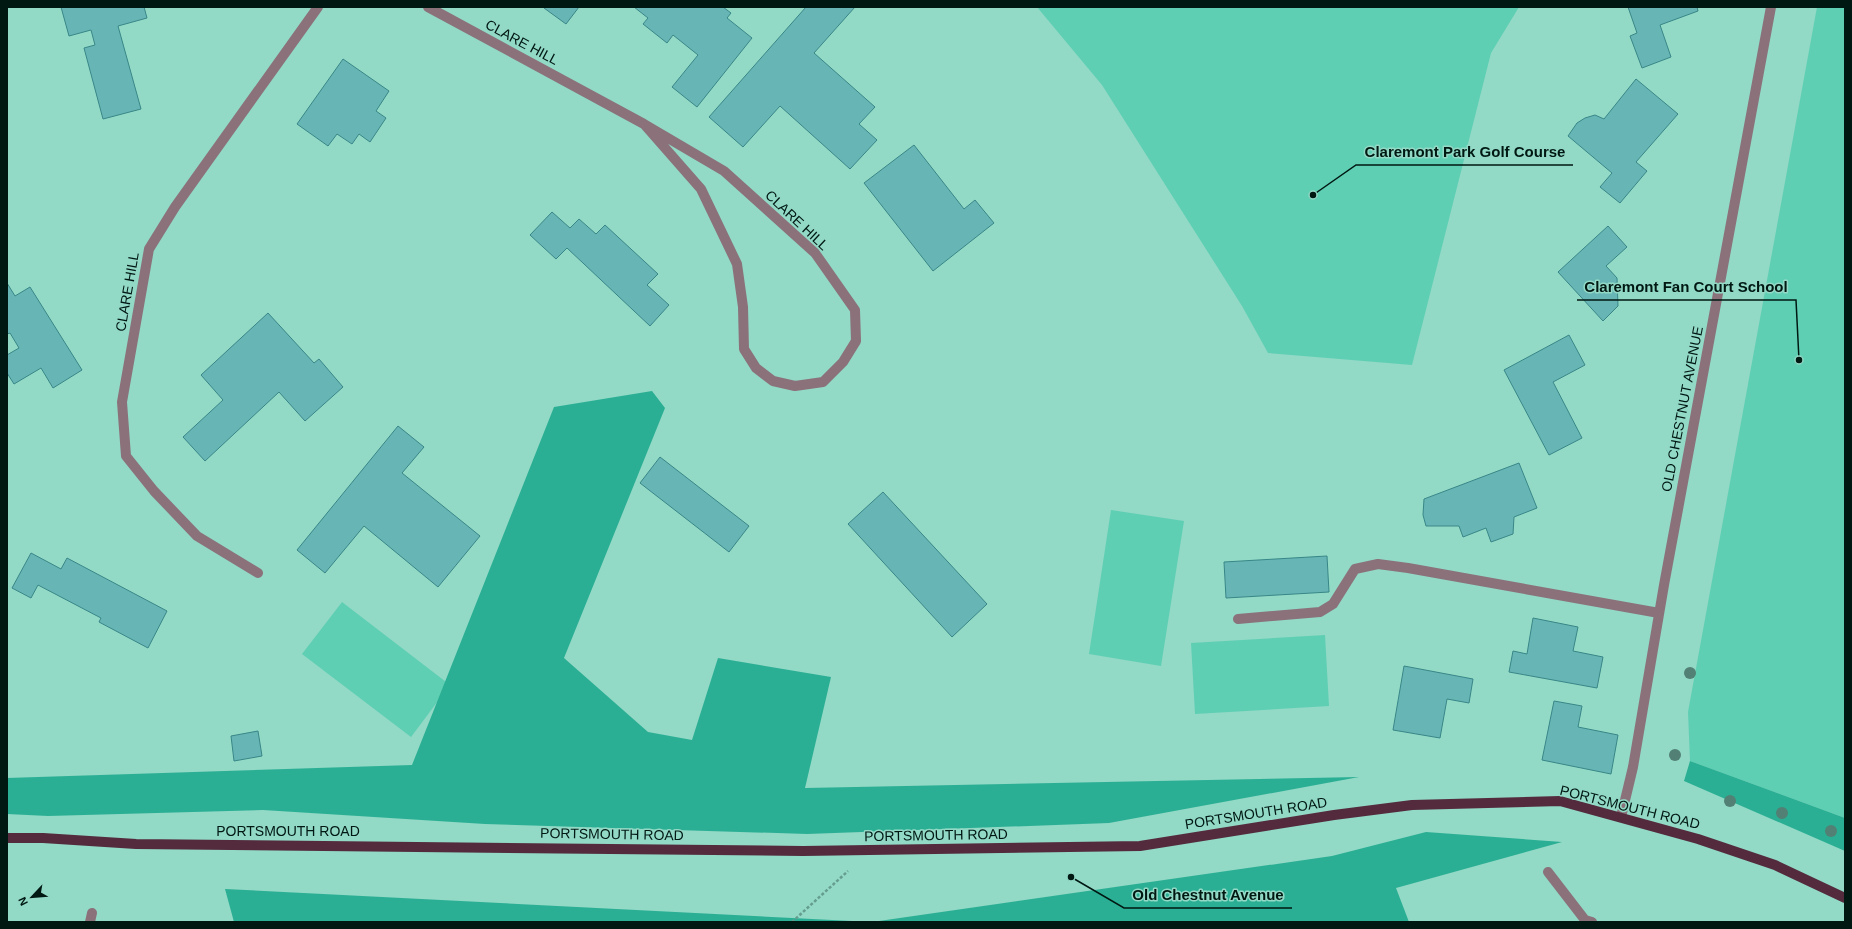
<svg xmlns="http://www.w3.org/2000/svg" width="1852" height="929" viewBox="0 0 1852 929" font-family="Arial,sans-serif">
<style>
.green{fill:#5fcfb4}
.forest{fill:#2baf94}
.building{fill:#68b5b5;stroke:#388787}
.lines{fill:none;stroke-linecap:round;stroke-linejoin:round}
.path{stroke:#659d8e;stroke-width:2.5;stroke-dasharray:3 2;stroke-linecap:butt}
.minor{stroke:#8b717a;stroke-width:10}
.major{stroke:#542b3c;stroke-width:10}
.tree{fill:#528074}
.labels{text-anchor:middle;stroke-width:3;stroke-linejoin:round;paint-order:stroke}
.street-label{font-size:14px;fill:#001812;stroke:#92d9c6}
.leader{fill:none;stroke:#001812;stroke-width:1.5}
.callout-dot{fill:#001812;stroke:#92d9c6;stroke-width:1.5}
.callout-label{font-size:15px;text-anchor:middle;font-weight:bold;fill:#001812;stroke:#92d9c6;stroke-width:3;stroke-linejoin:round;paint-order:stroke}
</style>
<rect width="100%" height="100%" fill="#92d9c6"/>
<!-- green -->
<path class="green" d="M1037,7H1519L1491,53L1412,365L1268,353L1242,306L1102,85Z
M1817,7H1845V818L1690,761L1688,712Z
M1111,510L1184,521L1161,666L1089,654Z
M342,602L450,685L411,737L302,654Z
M1325,635L1329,706L1195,714L1191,643Z"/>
<!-- forest -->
<path class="forest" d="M652,391L665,408L564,658L648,732L692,740L718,658L831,677L805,788L1359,777L1109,823L807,834L485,824L263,810L48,816L7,814V778L412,765L554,407Z
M1690,761L1845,818V851L1684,781Z
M1426,832L1562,842L1396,888L1409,922H234L225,889L872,922L1332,856Z"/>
<!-- building -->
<path class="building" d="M61,7H144L147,18L118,26L141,109L103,119L84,48L95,45L91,30L69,36Z
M545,7H579L566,24L544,8Z
M634,7H723L731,13L727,18L752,38L697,107L672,87L698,55L673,35L667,43L643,24L648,18Z
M806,7H855L814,53L875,107L859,124L877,140L850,169L780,106L743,147L709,117Z
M1628,7H1697L1698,11L1660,25L1671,57L1642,68L1630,36L1637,33Z
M343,59L389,91L376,111L386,118L370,142L359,134L352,144L337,134L328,146L297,124Z
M1636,79L1678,114L1636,162L1647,171L1620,203L1600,187L1612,173L1568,136L1577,123L1585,118L1595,115L1604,119Z
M914,145L964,209L975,200L994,223L933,271L864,183Z
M552,212L570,228L579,219L596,234L605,225L658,274L647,285L669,305L650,326L567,248L556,259L530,235Z
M1608,226L1627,247L1606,266L1617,278L1618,306L1603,321L1558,272Z
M7,283L15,296L30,287L82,370L53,388L41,368L14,384L7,373V355L19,348L10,333L7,334Z
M268,313L314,363L319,359L343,387L305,421L279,392L205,461L183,437L223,400L201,375Z
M1569,335L1585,365L1553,382L1582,438L1549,455L1504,370Z
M398,426L424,447L402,473L480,536L438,587L364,526L325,573L297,550Z
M660,457L749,526L729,552L640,483Z
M1519,463L1537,508L1514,517L1513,534L1491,542L1486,528L1463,537L1459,526H1426L1423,515L1424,499Z
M883,492L987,604L952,637L848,524Z
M31,553L61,569L67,558L167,611L148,648L99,622L101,618L38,585L31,598L12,588Z
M1327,556L1329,592L1226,598L1224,562Z
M1533,618L1578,627L1573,651L1603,657L1597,688L1509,672L1513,651L1527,654Z
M1404,666L1473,679L1469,703L1447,699L1440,738L1393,730Z
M1554,701L1582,706L1578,727L1618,735L1611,774L1542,760Z
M258,731L262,756L234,761L231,736Z"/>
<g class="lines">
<!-- path -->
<path class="path" d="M792,922L848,871"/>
<!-- minor -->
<path class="minor" d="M428,7L644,124L724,171L815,253L855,310L856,341L843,362L823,382L795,386L773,381L756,368L744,349L743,307L737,264L701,189L644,124
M258,573L197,536L154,491L126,456L122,402L149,249L175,207L318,7
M1238,619L1320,612L1333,604L1355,569L1378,564L1408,568L1659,613
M1621,817L1633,767L1664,585L1771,7
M1548,872L1585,920L1592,922
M90,922L92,913"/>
<!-- major -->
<path class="major" d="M7,838H43L136,844L803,851L1140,846L1334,815L1412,805L1560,801L1698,839L1775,865L1845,898"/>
</g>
<!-- trees -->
<g class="tree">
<circle cx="1690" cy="673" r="6"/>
<circle cx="1675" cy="755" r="6"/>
<circle cx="1730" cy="801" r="6"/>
<circle cx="1782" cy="813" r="6"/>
<circle cx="1831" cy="831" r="6"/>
</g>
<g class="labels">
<!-- street labels -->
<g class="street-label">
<text transform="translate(522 42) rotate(28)" y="5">CLARE HILL</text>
<text transform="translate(797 220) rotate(43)" y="5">CLARE HILL</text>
<text transform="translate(127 292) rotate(-80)" y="5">CLARE HILL</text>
<text transform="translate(1682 409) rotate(-79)" y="5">OLD CHESTNUT AVENUE</text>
<text transform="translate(1630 807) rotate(14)" y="5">PORTSMOUTH ROAD</text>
<text transform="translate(1256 813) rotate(-9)" y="5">PORTSMOUTH ROAD</text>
<text x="288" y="836">PORTSMOUTH ROAD</text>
<text transform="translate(612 834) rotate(1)" y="5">PORTSMOUTH ROAD</text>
<text transform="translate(936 835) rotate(-1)" y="5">PORTSMOUTH ROAD</text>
</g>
</g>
<!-- callouts -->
<path class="leader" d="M1313 195L1356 165H1573M1799 360L1796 300H1577M1071 877L1124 908H1292"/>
<g class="callout-dot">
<circle cx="1313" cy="195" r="4"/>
<circle cx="1799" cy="360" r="4"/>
<circle cx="1071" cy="877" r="4"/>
</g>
<g class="callout-label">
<text x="1465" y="157">Claremont Park Golf Course</text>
<text x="1686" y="292">Claremont Fan Court School</text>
<text x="1208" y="900">Old Chestnut Avenue</text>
</g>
<!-- border -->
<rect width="1852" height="929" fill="none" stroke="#001812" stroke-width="16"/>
<!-- north arrow -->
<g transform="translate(32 897) rotate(244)" stroke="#92d9c6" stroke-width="3" paint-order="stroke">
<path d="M0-3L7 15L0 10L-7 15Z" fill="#001812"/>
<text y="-6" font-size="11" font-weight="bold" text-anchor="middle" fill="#001812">N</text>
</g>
</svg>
